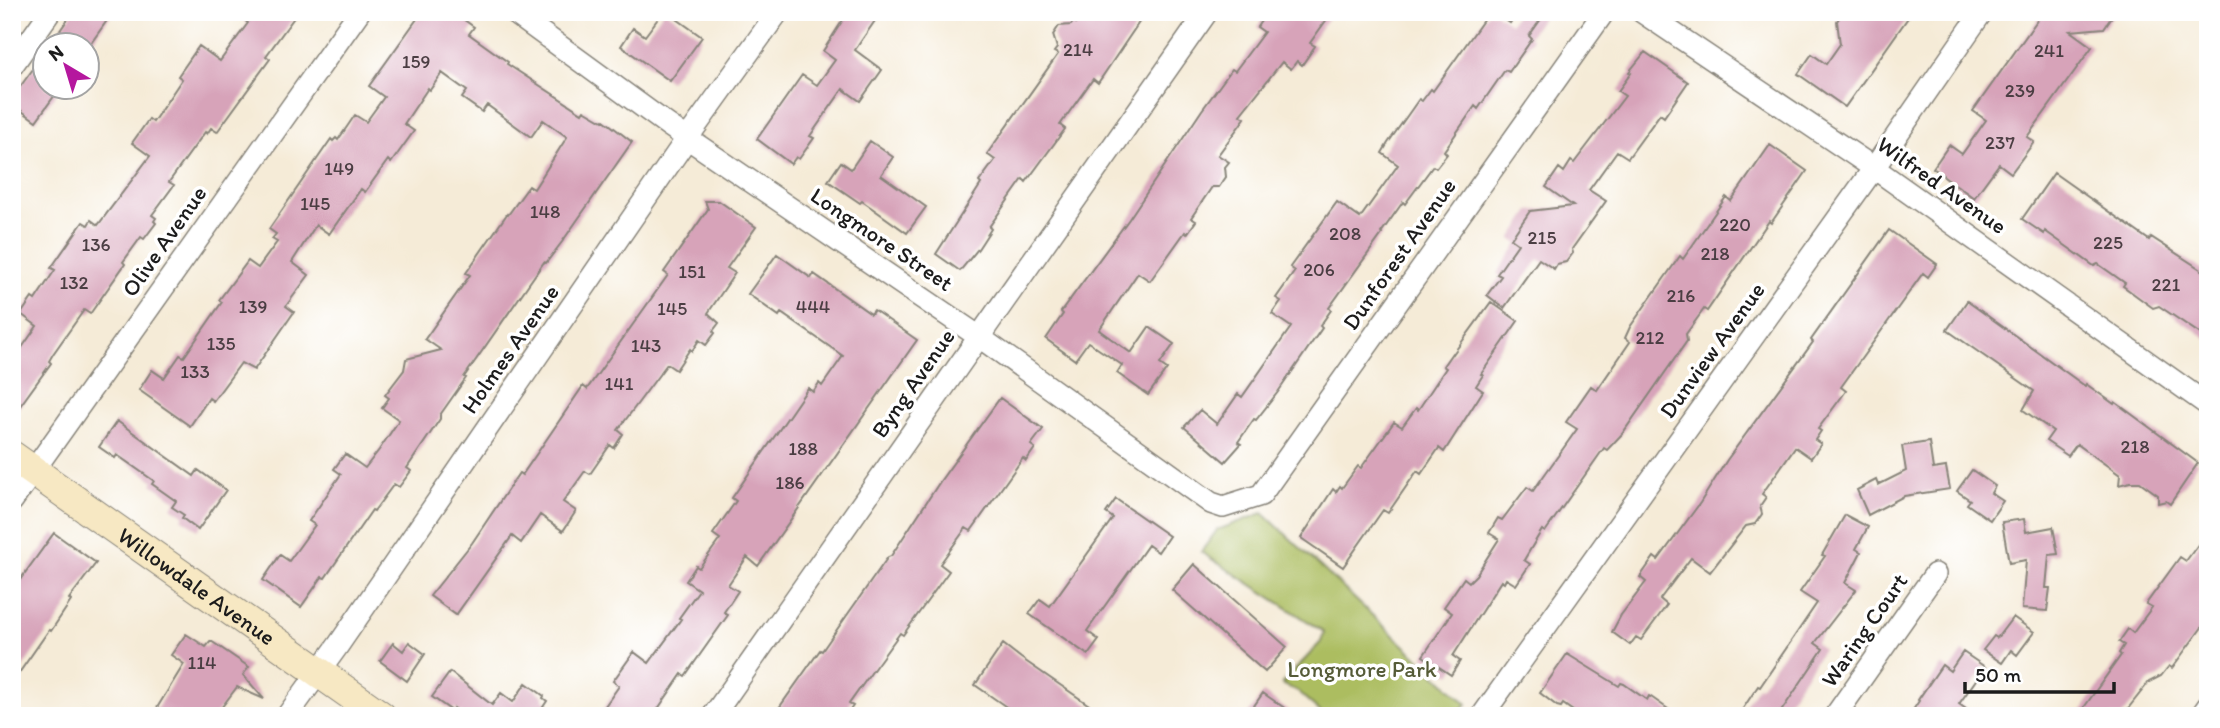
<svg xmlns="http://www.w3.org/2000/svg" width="2220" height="728" viewBox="0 0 2220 728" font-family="Itim,sans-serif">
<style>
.green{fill:#acbd61;stroke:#646c3e;stroke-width:2}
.building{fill:#d7a3b9}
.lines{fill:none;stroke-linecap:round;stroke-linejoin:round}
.street-casing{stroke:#88847a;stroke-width:24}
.secondary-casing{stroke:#88847a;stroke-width:32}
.street{stroke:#fff;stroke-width:21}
.secondary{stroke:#f7e8c3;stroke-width:30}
.labels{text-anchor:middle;stroke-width:7;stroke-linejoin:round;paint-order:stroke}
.number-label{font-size:19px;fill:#4b3e43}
.street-label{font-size:23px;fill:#1c1c1c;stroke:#fff}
.park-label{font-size:23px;fill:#565c38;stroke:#fff}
</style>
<rect width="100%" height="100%" fill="#fff"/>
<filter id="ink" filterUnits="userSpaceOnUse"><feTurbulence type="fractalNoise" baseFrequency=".0143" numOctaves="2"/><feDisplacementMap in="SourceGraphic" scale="14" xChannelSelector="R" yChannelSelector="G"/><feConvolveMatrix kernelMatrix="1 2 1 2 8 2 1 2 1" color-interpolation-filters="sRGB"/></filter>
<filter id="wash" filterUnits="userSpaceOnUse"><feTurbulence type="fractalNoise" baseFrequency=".00686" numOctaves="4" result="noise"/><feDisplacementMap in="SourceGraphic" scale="28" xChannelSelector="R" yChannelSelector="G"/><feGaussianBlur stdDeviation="1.57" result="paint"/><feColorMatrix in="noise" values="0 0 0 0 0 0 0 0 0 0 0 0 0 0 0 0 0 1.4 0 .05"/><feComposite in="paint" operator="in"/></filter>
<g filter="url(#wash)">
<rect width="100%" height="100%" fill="#f5ebd7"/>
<!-- green -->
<path class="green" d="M1263,513L1467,704L1453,716H1325L1297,691L1282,684L1321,642L1324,632L1201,552L1217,530Z"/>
<g id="blocks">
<!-- building -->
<path class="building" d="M73,12H113L89,46H49Z
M234,12H298L266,56L270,59L217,132L211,128L207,134L205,132L169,182L174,185L152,215L156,218L154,221L156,223L144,239L141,237L123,262L125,264L90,314L84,310L53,354L49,361L51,363L12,417V362L37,326L21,314L32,298L35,300L55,270L51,268L83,222L88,225L91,220L98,225L150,156L132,143L149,119L153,122L182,79L178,76L199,46L220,61L248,23Z
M422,12L433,18L437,12H453L474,27L469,34L508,62L507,64L582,113L584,110L603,121L604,120L632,142L562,242L546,263L544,262L464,377L466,378L440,415V419L407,468L411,471L399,487L394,484L374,511L372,510L325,578L322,577L301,607L263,580L280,555L289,561L315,525L309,521L341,474L334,469L345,454L365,468L379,450L399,420L382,408L389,398L385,395L404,370L406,359L441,350L425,339L470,275L466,273L507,214L508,215L529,186L534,189L567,137L543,120L531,137L487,105L482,112L462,98L467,91L442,73L430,90L428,88L404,124L414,131L391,163L388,160L365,192L361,189L329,234L316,225L292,262L309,275L286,306L294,312L254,370L241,363L213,401L209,398L190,426L139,390L152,370L164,378L180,355L184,357L222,302L219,300L248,261L258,268L277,242L272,239L276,234L269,229L331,139L333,141L336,138L338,140L355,115L366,122L384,97L369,86Z
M663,12H667L702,37L670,81L621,46L633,28L645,36Z
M848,12H881L855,50L882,70L860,101L843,89L810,136L814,138L799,159L796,157L791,164L757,139L802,75L817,85L835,60L823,51Z
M1084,12H1146L1098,83L1093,79L1060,125L1065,129L1026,182L1023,179L989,227L991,229L978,249L960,271L936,254L981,184L979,182L995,160L987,154L1058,54L1054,52L1057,48L1053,35L1059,26L1071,25L1074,21L1076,23Z
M1267,12H1332L1310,43L1315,46L1302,65L1297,61L1291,69L1282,62L1240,115L1245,118L1218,155L1229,162L1225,167L1226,177L1219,187H1212L1191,218L1196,221L1187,234L1185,232L1150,281L1138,273L1099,330L1131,353L1149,327L1174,344L1160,364L1167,369L1148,395L1117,373L1122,365L1088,342L1075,360L1046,339L1063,314L1061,312L1129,219L1202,110L1232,69L1235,71L1264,32L1257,27Z
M1489,12H1494L1510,23L1518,12H1546L1529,36L1532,39L1509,72L1505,70L1478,109L1475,106L1444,151L1447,154L1436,168L1433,166L1405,204L1403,202L1381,233L1382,234L1329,308L1331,310L1320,326L1322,328L1278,392L1256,420L1254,419L1238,442L1241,444L1225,462L1184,427L1200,410L1217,424L1238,394L1242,397L1291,327L1272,314L1281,301L1276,298L1295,271L1290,267L1337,202L1360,218L1398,165L1382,153L1388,143L1419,99L1422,101L1431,89L1433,91Z
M1843,12H1912L1845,107L1798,74L1812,54L1826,64L1840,44L1837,21Z
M2043,12H2115L2104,28L2070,31L2092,47L2027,137L2034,142L2011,173L1999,164L1974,198L1933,168L1949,145L1962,154L1986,120L1973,111Z
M46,51V88H60L36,121L12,104V98Z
M1645,52L1688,82L1664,117L1660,114L1628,158L1617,151L1589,190L1606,201L1572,249L1573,253L1566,262L1557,264L1554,269L1539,259L1504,308L1487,295L1501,276L1497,274L1518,244L1511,239L1530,211L1573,206L1546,187L1559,168L1564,172L1571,161L1574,163L1625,96L1618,91L1631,73L1629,72Z
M870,141L893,157L881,175L926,207L907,233L862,201L860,203L828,181L841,162L851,169Z
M1770,145L1807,171L1771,223L1769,221L1707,311L1704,309L1686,334L1687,341L1622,434L1607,450L1604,448L1545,532L1542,530L1524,560L1530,564L1516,585L1506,579L1504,583L1501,581L1453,656L1460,661L1451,675L1423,656L1452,613L1444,607L1464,578L1469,582L1476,575L1499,539L1489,533L1498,518L1502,520L1527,487L1533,491L1577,429L1566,422L1591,386L1597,390L1630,342L1625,338L1630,327L1680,256L1683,259L1726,197L1731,201Z
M2054,173L2149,240L2151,237L2208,274V339L2159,306L2153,308L2123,286L2125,283L2098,264L2094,266L2045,231L2044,234L2022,219Z
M705,201H719L756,227L727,268L735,273L708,313L719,323L713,331L715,333L706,345L699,340L692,351L690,349L676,370L667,364L618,430L623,434L614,448L610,445L590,474L585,471L563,502L576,511L563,531L540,515L521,543L512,536L456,615L430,596L472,543L519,473L522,475L540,449L583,386L587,389L668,275L664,272L708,209Z
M1889,230L1937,264L1928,277L1923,273L1841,387L1846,391L1818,429L1821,431L1815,440L1821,444L1811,458L1795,447L1762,494L1766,497L1760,506L1762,514L1755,524L1746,526L1710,572L1691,558L1660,599L1667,605L1641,640L1636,637L1630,645L1612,632L1621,615L1646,582L1640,577L1654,557L1658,560L1700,503L1727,460L1813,342L1811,340Z
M777,254L811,278L814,274L871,314L874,310L917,340L758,566L747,557L728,585L738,591L724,612L728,615L685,676L682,674L653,716H598L619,686L613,681L634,652L649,663L681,619L679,618L699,590L686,581L696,566L699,568L720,539L713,534L736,501L732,498L808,388L813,392L819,383L822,386L843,356L781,313L779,316L748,294Z
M1967,301L2085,386L2086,384L2114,404L2115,402L2198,463L2170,504L2166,501L2158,503V495L2140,482H2130L2119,485L2120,475L2077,444L2068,456L2046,441L2053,431L2023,410L2034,391L1947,330Z
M1491,302L1518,321L1481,374L1483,375L1476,386L1483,391L1444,452L1439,448L1421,474L1417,471L1388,513L1383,510L1343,567L1301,538L1333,489L1336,492L1340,486L1342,488L1358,466L1361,468L1394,422L1402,427L1416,408L1418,410L1446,368L1443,366L1452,353L1453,354Z
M1000,398L1043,429L1031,445L1035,448L1026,461L1023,458L971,531L966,528L940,564L949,571L903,635L900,633L876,666L849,704L853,706L846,716H776L780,709L779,708L820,650L822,651L831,638L888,557L891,556L941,480Z
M117,421L194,476L198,470L226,490L198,530L182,518L184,515L172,507L176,501L152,484L154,481L117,455L115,458L99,447Z
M1929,442L1933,469L1946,467L1950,489L1904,496L1868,515L1857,490L1876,480L1878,485L1906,471L1902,446Z
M1972,470L1995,486L1991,493L2003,501L1990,520L1967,504L1970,500L1957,491Z
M1116,499L1169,536L1158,552L1148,545L1087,631L1099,640L1088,655L1029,614L1040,599L1050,606L1113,518L1106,513Z
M1845,515L1868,527L1856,549L1861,552L1845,583L1856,590L1815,643L1823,649L1778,716H1738L1758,686L1760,687L1817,603L1800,592L1825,556L1822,555Z
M2024,519L2026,532L2053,527L2058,554L2049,555L2046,588H2050L2047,611L2022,609L2026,560L2009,563L2002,522Z
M2208,531V619L2200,630L2172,668L2169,666L2161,676L2149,682L2122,716H2078L2121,655L2119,653L2124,645L2119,642L2128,629L2133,633L2152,607L2146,604L2180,557L2186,561Z
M54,533L96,563L69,599L71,601L51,631L49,630L12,683V591Z
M1194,564L1287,647L1265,672L1172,590Z
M2013,617L2034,632L2017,655L2011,650L2002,663L1983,650L1994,636L1997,638Z
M186,634L206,647L211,641L249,667L243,675L264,699L237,687L215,716H152L184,664L171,655Z
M409,642L425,654L407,681L380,661L393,643L403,651Z
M1003,644L1021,658L1105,716H1019L1005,706L975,685Z
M1963,652L1985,667L1959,704L1976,716H1909L1919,701L1918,700L1942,665L1950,671Z
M1567,654L1619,686L1621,683L1624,684L1647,700L1649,696L1651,697L1678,716H1580L1563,704L1561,707L1557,706L1540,693Z
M450,672L492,705L501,693L513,702L526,683L544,696L543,698L547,701L537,716H465L454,708L452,711L432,697Z
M1263,693L1296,716H1247Z"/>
</g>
</g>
<g filter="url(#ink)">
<use href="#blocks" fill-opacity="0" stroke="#88847a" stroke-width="2"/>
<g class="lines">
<defs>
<path id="street" d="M513,12L668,125L978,336L1211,503L1223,507L1261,495L1604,12
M1642,12L1874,168L2208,405
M12,66L50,12
M12,501L359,12
M287,716L337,647L688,137L778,12
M713,716L1207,12
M1482,716L1874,168L1982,12
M1835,716L1935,574
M2201,716L2208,706"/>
<g id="secondary">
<path id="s1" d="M12,456L381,716"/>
</g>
</defs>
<!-- street casing -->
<use href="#street" class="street-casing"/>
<!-- secondary casing -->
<use href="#secondary" class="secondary-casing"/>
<!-- street -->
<use href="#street" class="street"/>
<!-- secondary -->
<use href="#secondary" class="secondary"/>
</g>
</g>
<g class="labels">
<!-- number labels -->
<g class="number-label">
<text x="1078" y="56">214</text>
<text x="2049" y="57">241</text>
<text x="416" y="68">159</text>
<text x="2020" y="97">239</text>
<text x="2000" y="149">237</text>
<text x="339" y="175">149</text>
<text x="315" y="210">145</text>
<text x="545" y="218">148</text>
<text x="1735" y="231">220</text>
<text x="1345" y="240">208</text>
<text x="1542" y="244">215</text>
<text x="2108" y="249">225</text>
<text x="96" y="251">136</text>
<text x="1715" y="260">218</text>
<text x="1319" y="276">206</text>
<text x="692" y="278">151</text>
<text x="74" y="289">132</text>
<text x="2166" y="291">221</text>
<text x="1681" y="302">216</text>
<text x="253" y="313">139</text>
<text x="813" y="313">444</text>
<text x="672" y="315">145</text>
<text x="1650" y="344">212</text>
<text x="221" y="350">135</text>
<text x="646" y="352">143</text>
<text x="195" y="378">133</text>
<text x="619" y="390">141</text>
<text x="2135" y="453">218</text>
<text x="803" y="455">188</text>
<text x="790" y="489">186</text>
<text x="202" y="669">114</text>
</g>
<!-- street labels -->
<g class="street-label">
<text transform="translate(1942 185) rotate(35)" y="8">Wilfred Avenue</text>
<text transform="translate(882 239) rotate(34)" y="8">Longmore Street</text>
<text transform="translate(164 241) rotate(-55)" y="8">Olive Avenue</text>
<text transform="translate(1399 254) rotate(-55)" y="8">Dunforest Avenue</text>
<text transform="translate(510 349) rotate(-55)" y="8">Holmes Avenue</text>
<text transform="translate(1712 350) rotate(-54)" y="8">Dunview Avenue</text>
<text transform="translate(913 383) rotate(-55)" y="8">Byng Avenue</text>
<text dy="8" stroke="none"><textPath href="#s1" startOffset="226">Willowdale Avenue</textPath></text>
<text transform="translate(1864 630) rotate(-55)" y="8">Waring Court</text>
</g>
<!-- park labels -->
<g class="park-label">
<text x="1362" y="677">Longmore Park</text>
</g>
</g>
<!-- margin -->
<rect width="2220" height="728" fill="none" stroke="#fff" stroke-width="42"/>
<!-- north arrow -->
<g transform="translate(66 66) rotate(322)"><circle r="33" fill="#ffffff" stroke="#a4a4a4" stroke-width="2"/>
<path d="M0-5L12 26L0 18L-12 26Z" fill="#b5179e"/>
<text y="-10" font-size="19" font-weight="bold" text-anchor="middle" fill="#1c1c1c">N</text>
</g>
<!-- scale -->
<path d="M1965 682v10h149v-10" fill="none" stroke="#1c1c1c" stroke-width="3.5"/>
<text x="1975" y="682" font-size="21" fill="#1c1c1c" stroke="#ffffff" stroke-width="5" paint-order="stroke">50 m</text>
</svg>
